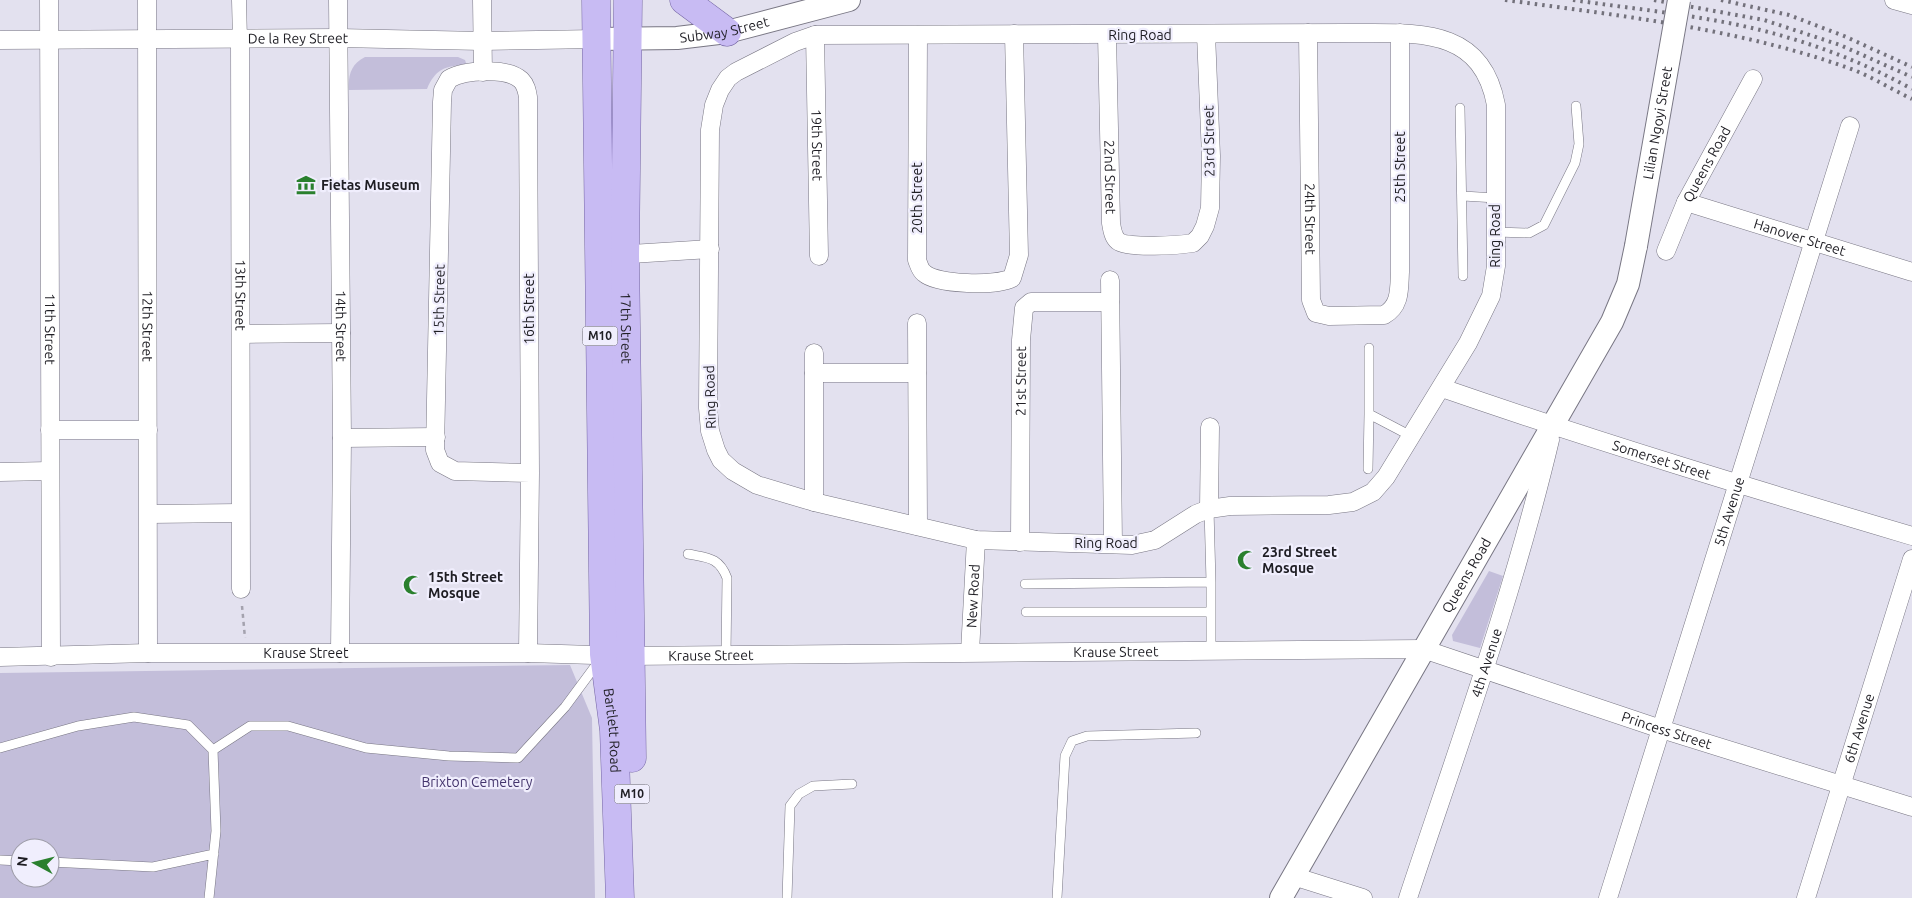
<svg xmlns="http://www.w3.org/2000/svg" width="1912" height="898" viewBox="0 0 1912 898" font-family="Ubuntu,sans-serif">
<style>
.green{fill:#c3beda;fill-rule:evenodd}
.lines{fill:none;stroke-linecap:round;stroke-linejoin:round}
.service-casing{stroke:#787683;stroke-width:10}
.pedestrian-casing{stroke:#787683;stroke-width:15}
.minor-casing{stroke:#787683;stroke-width:19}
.tertiary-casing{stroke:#787683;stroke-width:24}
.primary-casing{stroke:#7566a5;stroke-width:29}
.path{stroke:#a4a2ae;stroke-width:2.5;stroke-dasharray:4 4;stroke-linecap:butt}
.service{stroke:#fff;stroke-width:9}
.pedestrian{stroke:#fff;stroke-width:14}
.minor{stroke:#fff;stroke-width:18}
.tertiary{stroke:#fff;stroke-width:22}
.primary{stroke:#c8bbf3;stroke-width:28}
.rail{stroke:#73717b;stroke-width:4;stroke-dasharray:2.5 5;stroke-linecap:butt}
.tertiary-bridge-casing{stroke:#787683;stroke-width:24;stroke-linecap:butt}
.tertiary-bridge{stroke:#fff;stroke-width:22}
.labels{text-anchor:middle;stroke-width:4.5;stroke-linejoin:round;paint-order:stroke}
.shield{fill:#f0eefd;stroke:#5e5c65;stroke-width:1}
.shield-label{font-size:12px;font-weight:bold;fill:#1f1e24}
.street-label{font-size:14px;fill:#1f1e24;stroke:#f0eefd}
.poi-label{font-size:14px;font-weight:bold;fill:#1f1e24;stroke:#f0eefd;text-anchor:start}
.park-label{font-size:14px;fill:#44356d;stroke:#f0eefd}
</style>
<rect width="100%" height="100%" fill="#e3e1ef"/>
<!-- green -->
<path class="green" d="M365,57H458L465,60L466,63L464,65C444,66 435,70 427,89L349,90C348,75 351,64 365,57Z
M1489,571L1503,576L1480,648L1453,641L1452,635Z
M570,665L592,718L595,898H0V673ZM20,848H50V878H20Z"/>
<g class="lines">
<defs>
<path id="service" d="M1460,108L1463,276
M1463,196L1496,198
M1496,232L1529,233L1544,225L1575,163L1579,144L1576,106
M1369,414V348
M1368,469L1369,414L1411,436
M1209,509L1211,582
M688,554C708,558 719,557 727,578L726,655
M1025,584L1211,582V651
M1026,612H1211
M0,748L78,726L134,717L188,725L213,750L216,831L209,898
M213,750L250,726H288L366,748L449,756L518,758L565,707L599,661
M0,860L20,861
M50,862L153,867L214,854
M787,898L790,806L799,794L813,786L852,784
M1057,898L1065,756L1072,741L1087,736L1196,733"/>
<path id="pedestrian" d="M239,0L240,40"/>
<g id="minor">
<path id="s1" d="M49,0L51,657"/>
<path id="s2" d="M147,0L148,653"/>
<path id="s3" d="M338,0L342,438L340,653"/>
<path d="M482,0L483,72"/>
<path d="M1894,0L1912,5"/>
<path id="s4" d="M1308,33L1311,300L1316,313L1329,316L1384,315C1401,306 1399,288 1400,272V33"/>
<path d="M1348,33C1413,34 1481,24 1496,105V266L1491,296L1468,343L1386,477L1373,492L1353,502L1329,505L1230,506L1209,509L1196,514L1155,540L1132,545L976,540L814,502L757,485L733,471L721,460L716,450L710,431L708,408L710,130L714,105L720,90L728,78L736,72L795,42L815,35Z"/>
<path id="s5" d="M815,35L819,256"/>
<path d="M918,35L917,260C919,265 920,270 924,273C937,285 997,286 1012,278L1019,255L1014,34"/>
<path id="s6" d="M1107,35L1111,223C1112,229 1113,237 1118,241C1127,249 1181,245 1193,243L1200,236L1205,226L1210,208L1211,156L1206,34"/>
<path id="s7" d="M0,40L339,38L482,41L596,39"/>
<path id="s8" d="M240,40L241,589"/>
<path id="s9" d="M1686,202L1912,272"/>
<path id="s10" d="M1666,251L1686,202L1753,79"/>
<path d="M615,255L710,249"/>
<path d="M1110,280L1113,544"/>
<path d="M917,323L918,526"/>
<path d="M241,334L341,333"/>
<path d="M814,373H917"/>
<path id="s11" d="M1442,388C1598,442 1754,489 1912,536"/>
<path d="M50,430H148"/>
<path d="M342,438L436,437"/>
<path d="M0,472L49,471"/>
<path d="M814,502V353"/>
<path d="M1209,509L1210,427"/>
<path d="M149,514L240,513"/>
<path id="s12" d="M1020,542L1021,340L1024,308L1031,302H1110"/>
<path id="s13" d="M970,652L976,540"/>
<path d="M528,653L530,473L528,97C527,91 526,85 521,80C507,67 464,70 449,79L443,90L442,102L435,450L440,463L455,471L530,473"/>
<path id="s14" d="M0,657L148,653H528L627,656L1423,649L1661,729L1912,807"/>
<path d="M1293,876L1363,898"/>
<path id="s15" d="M1408,898C1458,747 1513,596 1550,440"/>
<path id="s16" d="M1608,898L1850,126"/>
<path id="s17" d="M1806,898L1912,559"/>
</g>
<g id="tertiary">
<path id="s18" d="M596,39L677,38L727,32L849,0"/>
<path id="s19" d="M1281,898L1612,322L1628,284L1636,246"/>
</g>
<g id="primary">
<path id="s20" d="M596,0L604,654L614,730L620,898"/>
<path id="s21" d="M628,0L625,255L632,758"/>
<path d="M684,0L727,32"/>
</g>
</defs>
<!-- service casing -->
<use href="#service" class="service-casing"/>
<!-- pedestrian casing -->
<use href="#pedestrian" class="pedestrian-casing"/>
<!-- minor casing -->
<use href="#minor" class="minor-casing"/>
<!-- tertiary casing -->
<use href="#tertiary" class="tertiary-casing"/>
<!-- primary casing -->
<use href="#primary" class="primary-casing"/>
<!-- path -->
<path class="path" d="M242,606L245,638"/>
<!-- service -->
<use href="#service" class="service"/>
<!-- pedestrian -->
<use href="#pedestrian" class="pedestrian"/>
<!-- minor -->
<use href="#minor" class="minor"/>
<!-- tertiary -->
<use href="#tertiary" class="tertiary"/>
<!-- primary -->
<use href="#primary" class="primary"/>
<!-- rail -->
<path class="rail" d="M1505,0C1623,16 1742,29 1854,70C1874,78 1893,90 1912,99
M1573,0C1641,10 1720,17 1786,37C1831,50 1872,67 1912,89
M1654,0L1764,20L1840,45L1912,77
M1721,0L1789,15L1844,36L1912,67"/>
<defs>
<g id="tertiary-bridge">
<path id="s22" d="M1636,246L1679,0"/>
</g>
</defs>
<!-- tertiary-bridge casing -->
<use href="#tertiary-bridge" class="tertiary-bridge-casing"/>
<!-- tertiary-bridge -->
<use href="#tertiary-bridge" class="tertiary-bridge"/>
</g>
<!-- icons -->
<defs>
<symbol id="museum-bare" viewBox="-9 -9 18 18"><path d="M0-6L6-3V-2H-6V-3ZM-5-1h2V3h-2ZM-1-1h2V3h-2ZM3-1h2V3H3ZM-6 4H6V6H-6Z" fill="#2a802e" stroke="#f0eefd" stroke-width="2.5" paint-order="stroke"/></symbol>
<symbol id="mosque-bare" viewBox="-9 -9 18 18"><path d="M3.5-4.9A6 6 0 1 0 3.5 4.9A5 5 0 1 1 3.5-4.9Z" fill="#2a802e" stroke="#f0eefd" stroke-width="2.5" paint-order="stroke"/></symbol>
</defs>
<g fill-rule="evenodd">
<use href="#museum-bare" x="292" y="171" width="28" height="28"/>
<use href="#mosque-bare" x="1233" y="546" width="28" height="28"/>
<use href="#mosque-bare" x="399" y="571" width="28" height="28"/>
</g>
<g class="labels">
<!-- shield labels -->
<g class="shield">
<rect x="582.5" y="326.5" width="35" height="19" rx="4"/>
<rect x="614.5" y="784.5" width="35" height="19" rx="4"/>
</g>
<g class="shield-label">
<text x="600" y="340">M10</text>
<text x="632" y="798">M10</text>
</g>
<!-- street labels -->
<g class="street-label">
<text dy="5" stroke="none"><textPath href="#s18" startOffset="129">Subway Street</textPath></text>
<text x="1140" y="40">Ring Road</text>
<text dy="5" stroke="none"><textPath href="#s7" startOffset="298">De la Rey Street</textPath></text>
<text dy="5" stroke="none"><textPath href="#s22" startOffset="125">Lilian Ngoyi Street</textPath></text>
<text transform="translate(1209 141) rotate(-91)" y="5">23rd Street</text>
<text dy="5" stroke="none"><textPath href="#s5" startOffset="110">19th Street</textPath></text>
<text dy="5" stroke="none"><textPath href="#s10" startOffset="96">Queens Road</textPath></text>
<text transform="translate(1400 167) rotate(-90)" y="5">25th Street</text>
<text dy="5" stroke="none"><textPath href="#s6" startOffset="142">22nd Street</textPath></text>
<text transform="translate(917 198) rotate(-90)" y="5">20th Street</text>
<text dy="5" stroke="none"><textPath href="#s4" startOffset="186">24th Street</textPath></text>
<text transform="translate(1495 236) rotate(-90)" y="5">Ring Road</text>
<text dy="5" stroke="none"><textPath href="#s9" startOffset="119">Hanover Street</textPath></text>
<text dy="5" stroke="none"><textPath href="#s8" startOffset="255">13th Street</textPath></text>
<text transform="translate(439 300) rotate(-89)" y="5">15th Street</text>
<text transform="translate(529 309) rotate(-90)" y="5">16th Street</text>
<text dy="5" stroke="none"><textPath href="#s2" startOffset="326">12th Street</textPath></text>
<text dy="5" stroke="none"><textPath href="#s3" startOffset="326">14th Street</textPath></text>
<text dy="5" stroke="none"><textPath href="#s21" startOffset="328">17th Street</textPath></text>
<text dy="5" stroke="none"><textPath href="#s1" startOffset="329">11th Street</textPath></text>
<text dy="5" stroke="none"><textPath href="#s12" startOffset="161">21st Street</textPath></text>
<text transform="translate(710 397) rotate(-92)" y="5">Ring Road</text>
<text dy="5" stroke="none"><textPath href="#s11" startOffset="231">Somerset Street</textPath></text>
<text dy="5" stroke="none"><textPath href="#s16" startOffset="405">5th Avenue</textPath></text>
<text x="1106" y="548">Ring Road</text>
<text dy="5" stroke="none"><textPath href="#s19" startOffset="372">Queens Road</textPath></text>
<text dy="5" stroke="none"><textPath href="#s13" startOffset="56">New Road</textPath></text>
<text dy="5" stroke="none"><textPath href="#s14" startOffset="1116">Krause Street</textPath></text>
<text dy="5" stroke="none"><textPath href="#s14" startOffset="306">Krause Street</textPath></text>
<text dy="5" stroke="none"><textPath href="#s14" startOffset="711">Krause Street</textPath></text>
<text dy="5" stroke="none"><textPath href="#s15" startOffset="248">4th Avenue</textPath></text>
<text dy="5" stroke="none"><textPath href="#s17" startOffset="178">6th Avenue</textPath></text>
<text dy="5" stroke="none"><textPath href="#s14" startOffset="1680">Princess Street</textPath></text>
<text dy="5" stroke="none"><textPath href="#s20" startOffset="731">Bartlett Road</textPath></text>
</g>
<!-- poi labels -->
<g class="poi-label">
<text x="321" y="190">Fietas Museum</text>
<text x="1262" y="557">23rd Street<tspan x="1262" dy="16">Mosque</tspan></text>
<text x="428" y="582">15th Street<tspan x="428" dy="16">Mosque</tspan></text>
</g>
<!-- park labels -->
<g class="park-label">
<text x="477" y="787">Brixton Cemetery</text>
</g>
</g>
<!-- north arrow -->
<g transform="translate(35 863) rotate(277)"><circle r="24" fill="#f0eefd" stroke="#9c9ba6"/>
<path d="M0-4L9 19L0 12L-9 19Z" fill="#2a802e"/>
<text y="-8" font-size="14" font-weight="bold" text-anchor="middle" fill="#1f1e24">N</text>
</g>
</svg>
